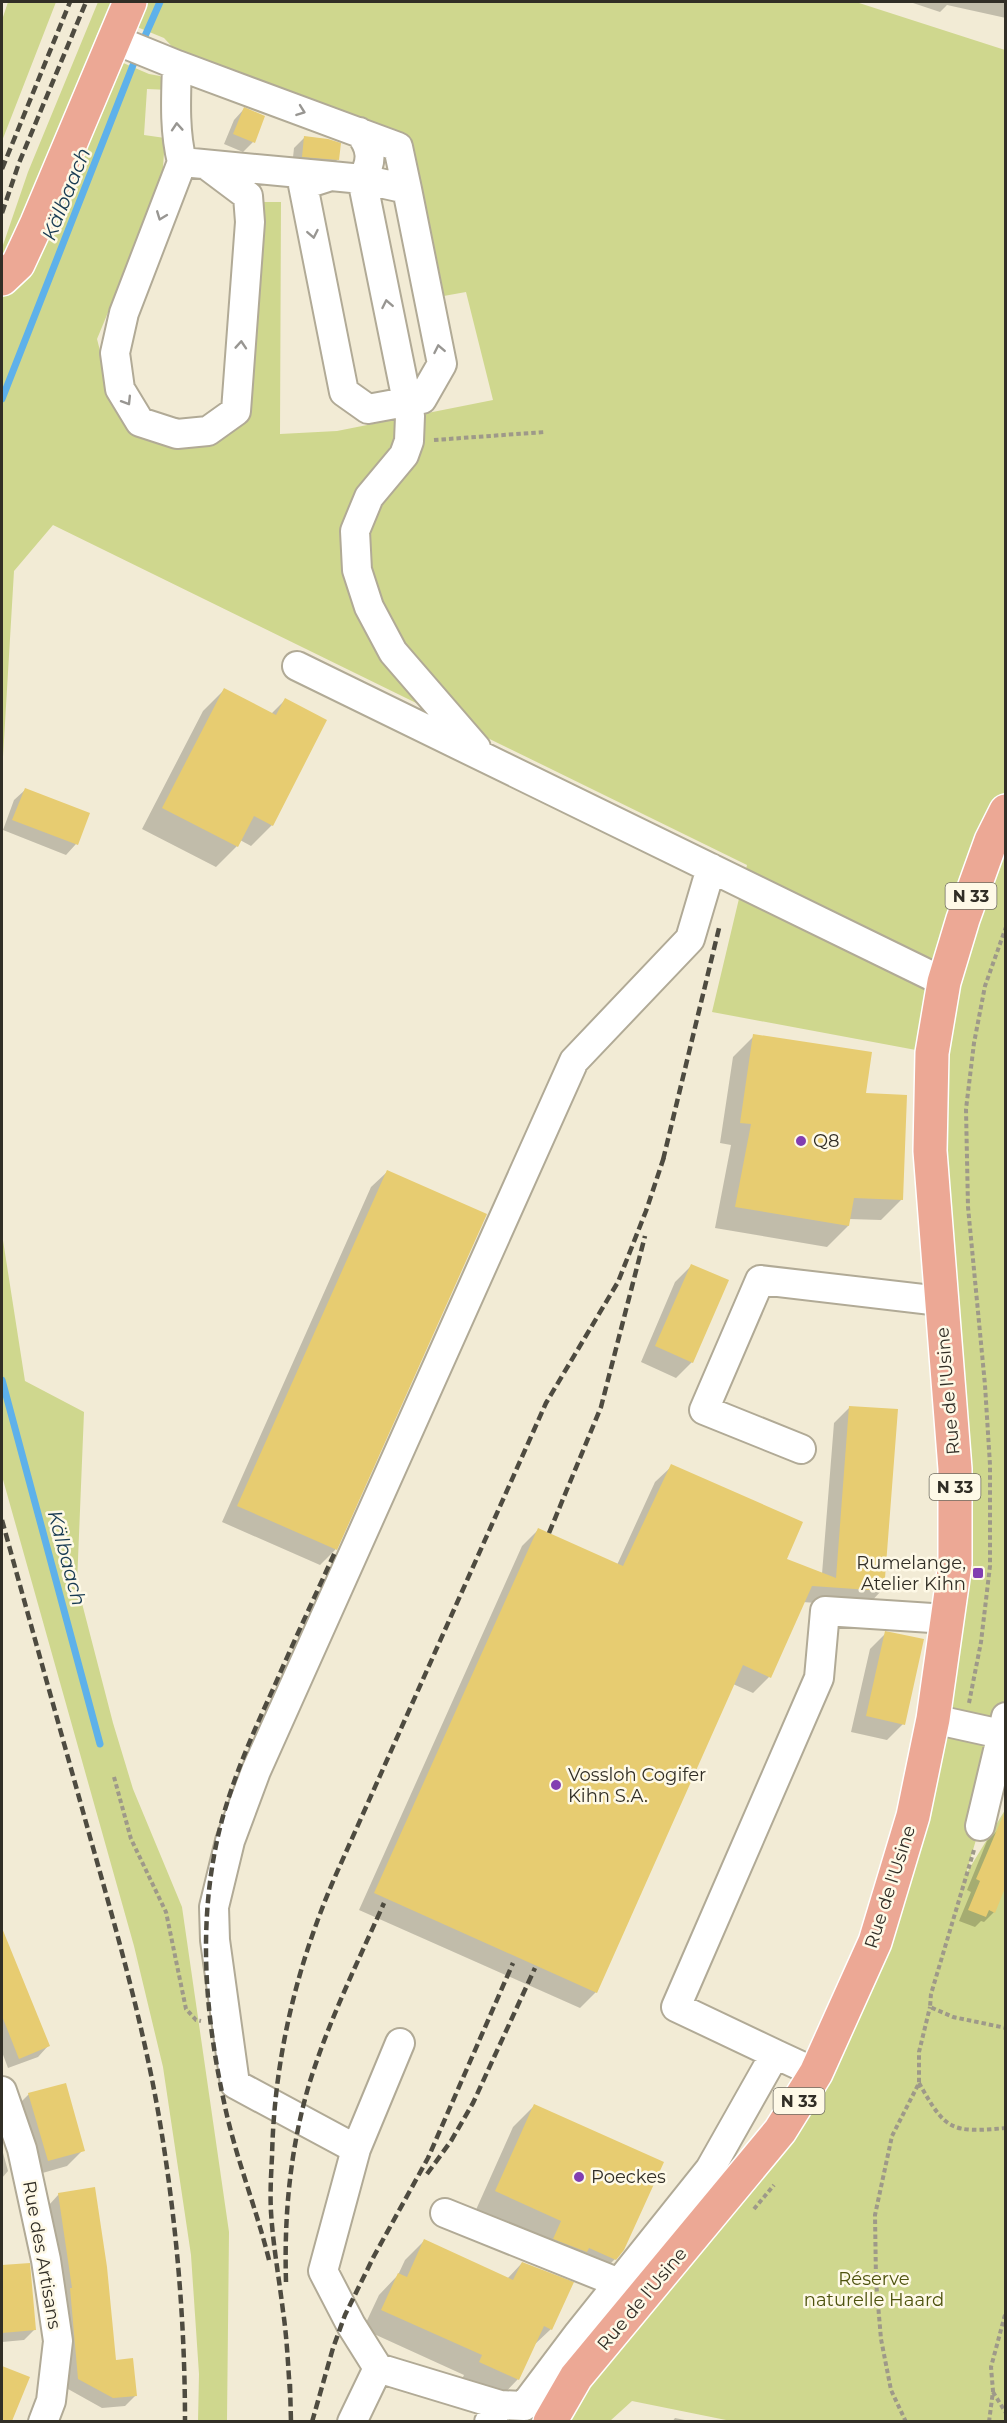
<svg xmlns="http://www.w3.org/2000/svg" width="1007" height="2423" viewBox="0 0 1007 2423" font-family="Montserrat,sans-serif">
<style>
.green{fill:#cfd78e}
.shadow{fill:#0003}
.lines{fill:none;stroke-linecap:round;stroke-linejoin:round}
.stream{stroke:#5eb1ea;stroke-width:7}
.building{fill:#e7cc71}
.minor-casing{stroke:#b1aa96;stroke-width:32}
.major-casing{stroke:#fff;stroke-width:36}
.path{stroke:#9e9989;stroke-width:4;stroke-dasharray:4.5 3;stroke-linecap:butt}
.minor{stroke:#fff;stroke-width:28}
.major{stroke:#eca895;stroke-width:33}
.rail{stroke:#4e4b40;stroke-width:4.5;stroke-dasharray:9 4.5;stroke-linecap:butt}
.oneway{stroke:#989692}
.poi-dot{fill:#823eb1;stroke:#fef9e7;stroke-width:2}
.labels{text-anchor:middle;stroke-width:5;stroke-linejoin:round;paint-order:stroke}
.shield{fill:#fef9e7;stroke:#6e6b60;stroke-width:1.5}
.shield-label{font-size:16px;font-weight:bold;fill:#312e26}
.poi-label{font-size:18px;fill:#312e26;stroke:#fef9e7;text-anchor:start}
.street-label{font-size:18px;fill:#312e26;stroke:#fef9e7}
.park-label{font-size:18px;fill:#4e530e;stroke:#fef9e7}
.water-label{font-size:20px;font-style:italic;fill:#183b53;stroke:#fef9e7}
</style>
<rect width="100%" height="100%" fill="#f2ebd5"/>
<!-- green -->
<path class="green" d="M8,2H56L2,141V20Z
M98,2H112L96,37L98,46L9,253L2,261V248L28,172Z
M148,2H856L1005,50L1006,1717L980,1826L966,1874L1005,1810V2421H731L632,2401L610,2421H558L727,2197L875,1942L947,1619L932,1053L712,1012L747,865L53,525L14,571L2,774V289L121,62L149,74L160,76L166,82L169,90L147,89L144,135L165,138L162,182L97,339L111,394L132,430L245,418L260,202H281L280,434L337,431L493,400L466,292L438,297L404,136L181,56L164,38L137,27Z
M2,1234L25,1381L84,1412L77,1584L113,1723L133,1789L182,1907L229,2232L227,2421H198L199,2374L191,2255L163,2067L134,1946L2,1476Z"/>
<!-- shadow -->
<path class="shadow" d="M910,2H1006V18L947,5L940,12Z
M244,109L253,142L243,152L224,144L234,120Z
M304,138L338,159L327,170L292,167L294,148Z
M224,690L271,714L285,700L272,825L251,846L240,840L237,846L216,867L142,829L203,711Z
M25,790L76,844L66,855L3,830L14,800Z
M754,1036L864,1094L902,1199L881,1220L849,1219L848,1226L827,1247L715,1228L731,1145L720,1143L733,1057Z
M387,1172L485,1215L335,1550L320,1565L222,1522L371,1187Z
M691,1266L692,1362L676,1378L641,1362L675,1282Z
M850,1407L882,1590L866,1607L803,1602L769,1677L753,1693L733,1684L596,1992L580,2008L359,1910L522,1546L538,1530L617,1565L655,1482L672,1466L785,1560L822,1574L834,1423Z
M886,1633L903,1724L887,1740L851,1732L870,1649Z
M1006,1822V1884L994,1912L984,1922L981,1921L975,1927L959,1921L971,1892L967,1890L987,1841Z
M2,1930L48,2046L38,2057L8,2068L2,2052Z
M29,2094L83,2150L67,2166L32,2176L13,2110Z
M534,2106L615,2259L594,2280L475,2212L513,2127Z
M2,2149L8,2171L2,2178Z
M59,2194L115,2362L136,2395L125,2406L102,2408L68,2389L55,2250L58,2246L49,2205Z
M424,2241L507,2279L522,2263L551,2329L533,2346L518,2379L499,2399L461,2381L464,2375L363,2329L379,2295L398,2275L405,2260Z
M28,2265L35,2329L24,2340L2,2342V2267Z
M2,2368L28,2378L11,2422H2Z
M675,2418L695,2422H672Z"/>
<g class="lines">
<!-- stream -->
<path class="stream" d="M141,45L160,2
M2,399L137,55
M2,1380L100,1744"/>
</g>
<!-- building -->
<path class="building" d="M244,107L265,116L255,143L233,134Z
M304,136L328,139L341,143L339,160L302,157Z
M224,688L276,715L285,698L327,720L273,826L254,816L238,847L162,808Z
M25,788L90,813L78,845L12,820Z
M753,1034L872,1052L866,1093L907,1095L903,1200L854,1198L849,1226L735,1207L751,1124L740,1123Z
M387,1170L487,1214L337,1550L237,1506Z
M691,1264L729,1280L693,1363L655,1346Z
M849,1406L898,1409L884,1591L812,1586L771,1678L743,1665L597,1993L374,1893L538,1528L623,1566L671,1464L803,1522L787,1559L836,1578Z
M885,1631L924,1639L905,1725L866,1716Z
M1005,1811V1888L995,1913L989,1910L986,1917L968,1910L980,1881L976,1879Z
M2,1928L50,2046L19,2059L2,2016Z
M66,2083L85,2151L48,2161L28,2093Z
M534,2104L664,2162L624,2250L616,2260L589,2248L587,2252L553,2239L561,2221L495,2191Z
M95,2187L107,2267L116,2360L133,2358L137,2396L113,2398L78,2379L70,2288H72L58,2193Z
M424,2239L513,2280L522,2262L574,2282L552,2330L544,2326L519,2380L479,2362L482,2355L381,2310L398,2273L407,2277Z
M30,2263L36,2330L2,2333V2265Z
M2,2366L30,2377L12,2421H2Z"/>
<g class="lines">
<defs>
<path id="minor" d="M113,39L177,65
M359,132C372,148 373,161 362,179L410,416L409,441L404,455L369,497L355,531L357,570L369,607L393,652L476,748
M182,162L124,313L115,353L120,389L140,422L177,434L208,431L236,411L250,222L248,196L208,166
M331,176L182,162C174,130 176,97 177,65L398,147L407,189L362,179L331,176L303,185L344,392L368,409L422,399L442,364L407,189
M297,666L944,982
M801,1449L704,1410L760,1280L940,1301
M933,1719L1001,1734
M980,1826L1006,1717
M775,2054L676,2007L819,1678L825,1611L947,1619
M2,2091L22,2149L46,2260L58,2341L51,2401L43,2422
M356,2149L400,2043
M445,2213L619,2283
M500,2405L524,2406L579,2333L710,2169L775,2054L816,2073
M352,2422L378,2368
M489,2422L500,2405L378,2368L351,2325L323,2271L356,2149L235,2084L215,1940L214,1907L230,1841L256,1771L574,1061L690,939L711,868"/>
<path id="major" d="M2,279L18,264L37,223L130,2
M550,2422L576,2377L780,2131L816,2073L875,1942L913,1816L933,1719L955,1564V1469L930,1151L932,1053L944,982L963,919L991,841L1006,811"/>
</defs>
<!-- minor casing -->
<use href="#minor" class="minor-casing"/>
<!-- major casing -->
<use href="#major" class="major-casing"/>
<!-- path -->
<path class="path" d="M434,440L545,432
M969,1703L981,1642L990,1566V1465L985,1385L968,1207L966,1109L974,1043L985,986L1006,927
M114,1777L131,1839L166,1912L186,2009L196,2020L201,2021
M974,1850L931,1994L930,2007L953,2017L1006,2028
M919,2083C946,2131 951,2133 1006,2128
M754,2209L774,2185
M993,2392L1006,2413
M906,2422L891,2390L881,2339L876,2281L875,2215L892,2136L919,2083V2052L930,2007
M989,2422L993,2391L991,2367L1006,2311"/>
<!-- minor -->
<use href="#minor" class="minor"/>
<!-- major -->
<use href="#major" class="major"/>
<!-- rail -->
<path class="rail" d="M2,169L70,2
M2,213L19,163L86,2
M663,1160L720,924
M2,1520C31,1626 61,1732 90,1837C118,1936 146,2034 162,2135C177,2230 185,2325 185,2422
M549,1533L601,1407L645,1236
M427,2174L451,2141L473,2103L535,1968
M269,2260C256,2207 235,2156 224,2102C205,2014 198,1925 218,1836C230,1784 252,1735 274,1687C294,1641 315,1596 336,1550
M286,2282C284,2216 290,2151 308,2088C327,2024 357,1964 384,1903
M290,2384L291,2422
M290,2393C288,2365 287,2338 283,2311C279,2278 273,2245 271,2212C270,2194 271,2175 272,2157C274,2060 296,1968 334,1879L546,1403L618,1282L646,1211L665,1154
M312,2422L333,2348L345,2315L374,2256L428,2158L513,1963"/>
</g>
<!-- one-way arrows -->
<defs><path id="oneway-chevron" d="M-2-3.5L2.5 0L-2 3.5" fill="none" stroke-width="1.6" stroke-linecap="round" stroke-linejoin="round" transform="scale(1.5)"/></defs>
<g class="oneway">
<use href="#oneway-chevron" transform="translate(301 111) rotate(20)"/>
<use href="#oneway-chevron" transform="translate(177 127) rotate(-94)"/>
<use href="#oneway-chevron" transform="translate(161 216) rotate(111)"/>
<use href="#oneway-chevron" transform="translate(313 234) rotate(79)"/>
<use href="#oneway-chevron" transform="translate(387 304) rotate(-101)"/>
<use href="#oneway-chevron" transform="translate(241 345) rotate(-86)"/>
<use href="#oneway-chevron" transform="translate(439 349) rotate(-101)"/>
<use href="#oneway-chevron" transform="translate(127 401) rotate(58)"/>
</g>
<!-- markers -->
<g class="poi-dot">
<circle cx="801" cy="1141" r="6"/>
<rect x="972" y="1567" width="12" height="12" rx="3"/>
<circle cx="556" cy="1785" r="6"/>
<circle cx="579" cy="2177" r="6"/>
</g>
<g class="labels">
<!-- shield labels -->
<g class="shield">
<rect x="945.5" y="883" width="51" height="26" rx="4.5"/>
<rect x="929.5" y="1474" width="51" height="26" rx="4.5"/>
<rect x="773.5" y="2088" width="51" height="26" rx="4.5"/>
</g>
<g class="shield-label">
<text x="971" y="902">N 33</text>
<text x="955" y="1493">N 33</text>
<text x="799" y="2107">N 33</text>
</g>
<!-- poi labels -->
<g class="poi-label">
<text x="813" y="1147">Q8</text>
<text x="966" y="1569" text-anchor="end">Rumelange,<tspan x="966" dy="21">Atelier Kihn</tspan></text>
<text x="568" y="1781">Vossloh Cogifer<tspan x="568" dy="21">Kihn S.A.</tspan></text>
<text x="591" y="2183">Poeckes</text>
</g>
<!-- street labels -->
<g class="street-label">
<text transform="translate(948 1391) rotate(-95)" y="6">Rue de l'Usine</text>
<text transform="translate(890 1887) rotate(-72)" y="6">Rue de l'Usine</text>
<text transform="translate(42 2255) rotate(80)" y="6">Rue des Artisans</text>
<text transform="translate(642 2299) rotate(-50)" y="6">Rue de l'Usine</text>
</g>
<!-- park labels -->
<g class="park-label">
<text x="874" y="2285">Réserve<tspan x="874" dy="21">naturelle Haard</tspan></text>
</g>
<!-- water labels -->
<g class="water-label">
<text transform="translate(66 194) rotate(-68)" y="7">Kälbaach</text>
<text transform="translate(67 1558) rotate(75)" y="7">Kälbaach</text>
</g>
</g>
<!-- border -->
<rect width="1007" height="2423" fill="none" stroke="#312e26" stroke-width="6"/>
</svg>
